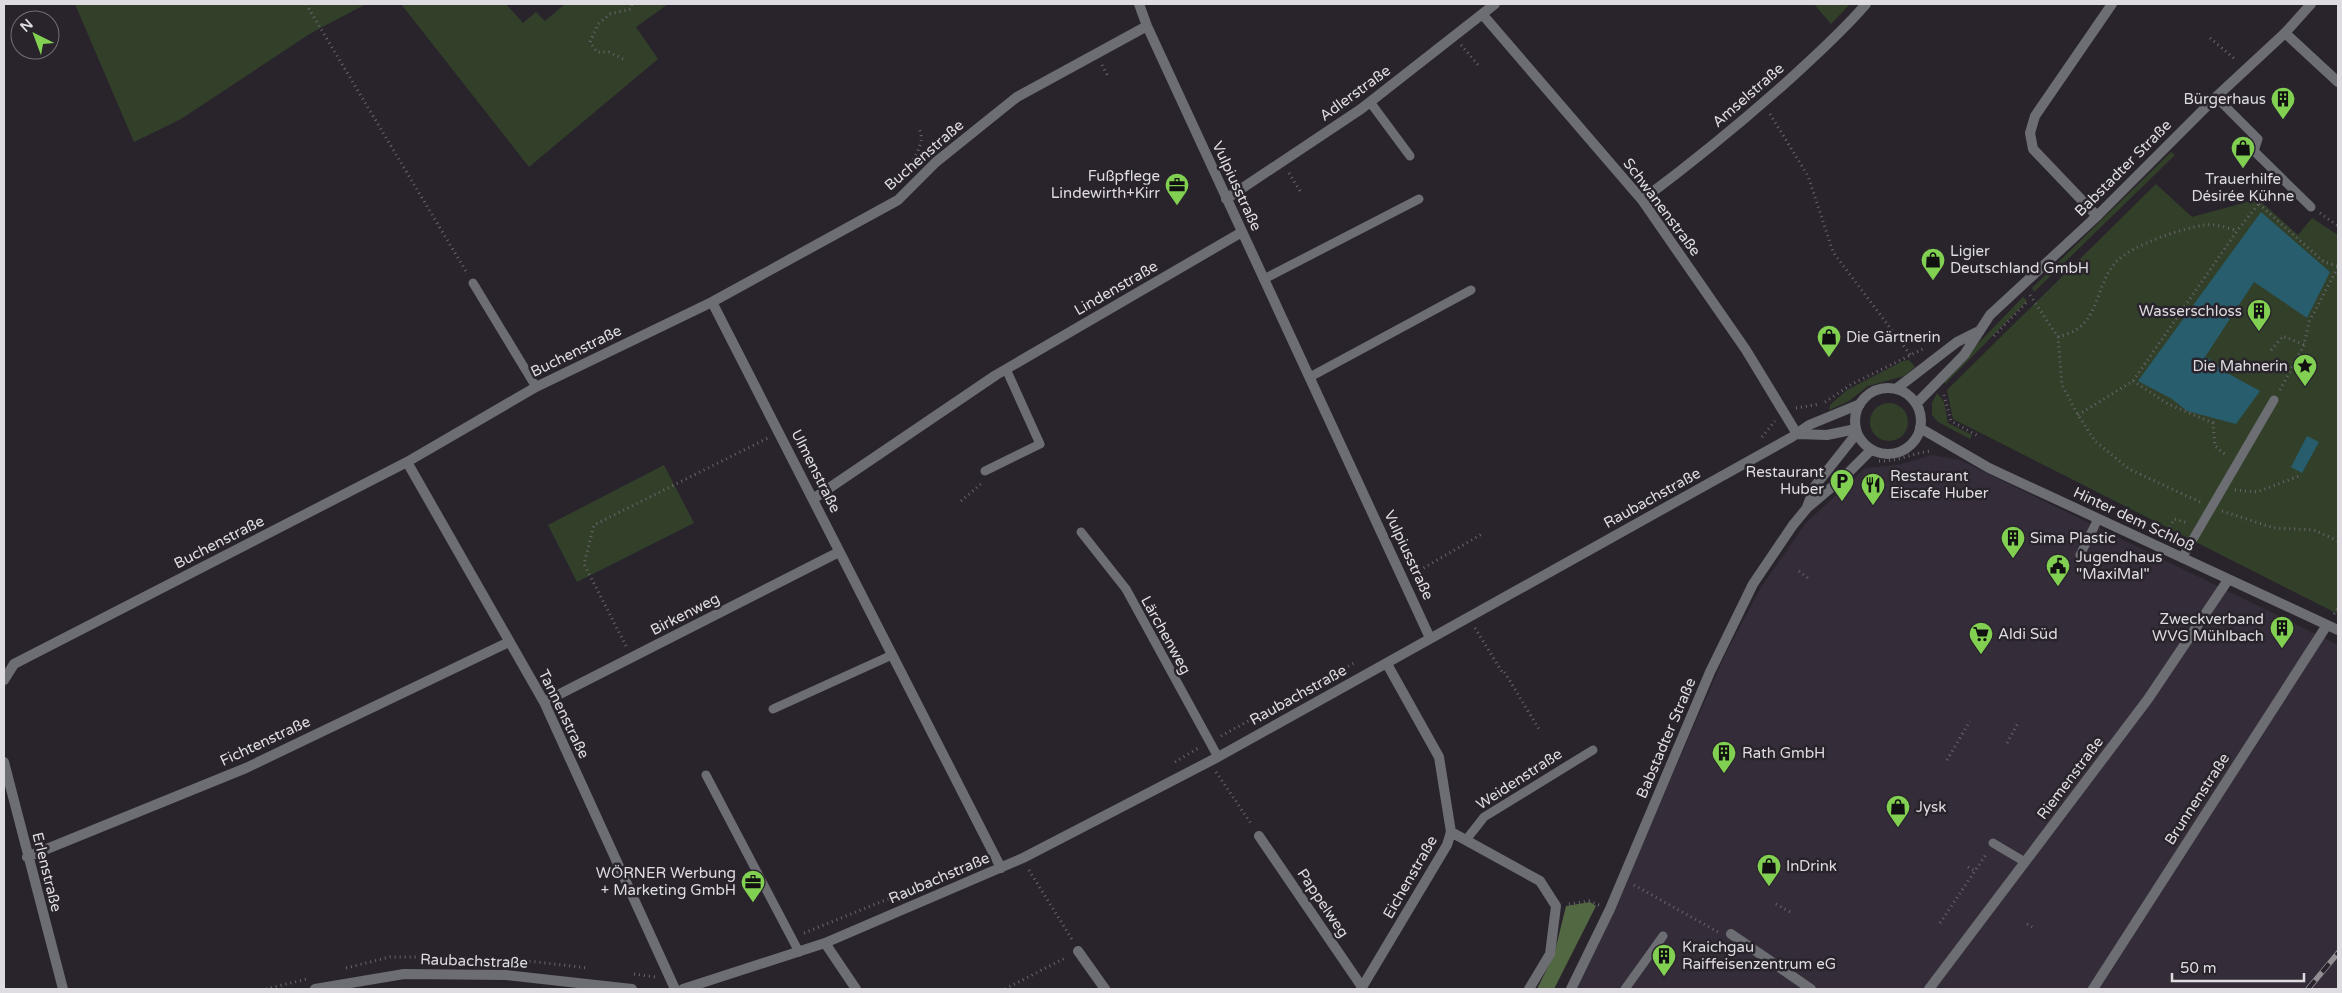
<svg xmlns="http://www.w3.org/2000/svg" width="2342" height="993" viewBox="0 0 2342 993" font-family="'Varela Round',sans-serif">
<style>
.built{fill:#342d39}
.green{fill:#32402a}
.forest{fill:#516843}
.water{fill:#275d6d}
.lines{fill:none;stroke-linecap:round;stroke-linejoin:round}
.path{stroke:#6a656c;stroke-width:3;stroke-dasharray:1 4;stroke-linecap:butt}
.service{stroke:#6c6e73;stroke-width:9}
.minor{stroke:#6c6e73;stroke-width:10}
.tertiary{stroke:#6c6e73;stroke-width:10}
.rail-casing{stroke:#918d93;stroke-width:5.5}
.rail{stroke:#29242c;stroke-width:4;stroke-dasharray:11;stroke-linecap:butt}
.labels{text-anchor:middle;stroke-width:5;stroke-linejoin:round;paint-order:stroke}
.street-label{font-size:15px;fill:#dfdce1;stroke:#29242c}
.poi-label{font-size:15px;fill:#dfdce1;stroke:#29242c;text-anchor:start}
</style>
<rect width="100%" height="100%" fill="#29242c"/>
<!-- built -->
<path class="built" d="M1932,455L1960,460L2338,645V989H1575L1654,817L1725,655L1760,589L1805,524L1865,468L1898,465Z"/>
<!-- green -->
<path class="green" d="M75,4H366L311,33L181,119L134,142Z
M401,4H506L523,23L536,12L545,21L565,4H668L636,27L658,59L529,167Z
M1814,4H1850L1831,24Z
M2171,152L2175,155L2034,292L2032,288Z
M2156,184L2192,217L2258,199L2298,235L2312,218L2338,235V614L1953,419L1947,390Z
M2023,297L2027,301L1945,384L1944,379Z
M1909,360L1915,367L1904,376L1868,386L1849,401L1829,410L1830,405L1847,390L1903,361Z
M1937,393L1944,402L1948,423L1972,435L1970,439L1938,422L1932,415V403Z
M1870 422a19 19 0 1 1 38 0a19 19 0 1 1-38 0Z
M664,465L694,523L577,582L548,525Z"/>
<!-- forest -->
<path class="forest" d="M1590,902L1596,906L1554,989H1537L1554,955L1566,906Z"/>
<!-- water -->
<path class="water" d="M2261,212L2330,272L2307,318L2254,282L2205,357L2216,363L2220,369L2260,391L2236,424L2187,411L2172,399L2138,381Z
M2307,436L2319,442L2302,473L2291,467Z"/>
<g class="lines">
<!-- path -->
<path class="path" d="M306,4L467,273
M2210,38L2236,60
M1461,45L1479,66
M623,59L609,52H597L590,42L598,24L610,14L631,9L632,4
M1102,65L1109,78
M1770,114L1808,176L1833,252L1912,357
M905,172C912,160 927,143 919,129
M1289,173L1300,191
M2259,204L2324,262L2338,266
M2320,213L2338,226
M2030,295L2058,337L2062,385L2078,415L2095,441L2129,469L2200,502
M1994,336L2028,301
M2058,337C2064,335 2071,333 2076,330C2099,315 2098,281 2116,262C2132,245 2180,229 2204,225C2215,224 2227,227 2237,231
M2271,350L2283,336L2304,345
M2133,381L2168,404L2213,423L2215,446L2227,456
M2280,390L2304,345L2309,322L2338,267
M1944,395L1951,421L1980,437
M1825,402L1852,384L1925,348
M1796,408L1820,404
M2078,415L2133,381L2237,231L2261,201L2274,188
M1762,437L1775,421
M1879,461C1898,462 1914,452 1933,451
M2235,490L2257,492L2299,476
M961,501L982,483
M2222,511L2274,528L2314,530L2338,541
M2165,536L2174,519L2188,523
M1799,571L1808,578
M1415,573L1482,534
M2334,614L2338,608
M1475,628L1502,672L1504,671L1540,731
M626,646L584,564L594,525L768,438
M1221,736L1356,662
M2007,743L2018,723
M1947,760L1970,721
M1175,762L1200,747
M1216,772L1252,825
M1968,867L1975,871
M1029,870L1073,941
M1634,885L1718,932
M1569,904L1589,901L1599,905
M1776,904L1792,913
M1940,923L1987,853
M2027,924L2032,927
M804,933L893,897
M346,968L390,957H449L511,959L588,968
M634,974L655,977
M266,989L307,979
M1005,989L1067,957"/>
<!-- service -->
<path class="service" d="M2216,97L2258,139L2254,151L2311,207
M1370,102L1410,156
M1264,279L1419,199
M473,283L536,387
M1310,377L1471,290
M985,471L1040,444L1006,369
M1081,532L1126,589L1218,757
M2080,555L2098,519
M2182,558L2274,400
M773,709L892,655
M706,775L799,952
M1466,840L1484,817L1593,750
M1993,843L2025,862
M1625,989L1663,936"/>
<!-- minor -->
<path class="minor" d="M1139,4L1147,26L1430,638
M1483,15L1642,200L1746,350L1797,434
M2285,33L2338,82
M1226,199L1361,109L1495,4
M1642,200C1693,162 1742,122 1790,79C1816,55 1843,31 1866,4
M2097,216L2033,149L2030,133L2035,116L2112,4
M712,302L1001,868
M1920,428L1989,468L2338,630
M1797,434L1827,435L1856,429
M407,462L544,702L675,989
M813,499L996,375L1242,232
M4,680L14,664L407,462L536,387L712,302L898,200L936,162L1017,97L1147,26
M544,702L839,552
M4,762L63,989
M1451,832L1540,881L1556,906L1550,954L1529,989
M1259,836L1362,987
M27,857L246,768L509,642
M1731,934L1811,989
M825,943L856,989
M1078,951L1105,989
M315,989L404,974L506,975L632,989
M683,989L825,943L1023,858L1218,757L1792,437L1809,425L1860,404
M1361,989L1447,845L1451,832L1439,757L1387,664
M1929,989L2148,699L2228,580
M2093,989L2327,625"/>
<!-- tertiary -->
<path class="tertiary" d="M1855 421a33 33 0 1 1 66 0a33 33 0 1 1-66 0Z
M1896,389L1957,342L1977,332
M1916,404L1964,355L1990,315L2097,216L2216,97L2285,33L2311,4
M1807,507L1815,486L1857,433
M1571,989L1610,909L1710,672L1753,584L1793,525L1807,508L1845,476L1871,450"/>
<defs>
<path id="rail" d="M2308,989L2338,953"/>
</defs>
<!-- rail casing -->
<use href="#rail" class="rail-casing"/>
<!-- rail -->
<use href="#rail" class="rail"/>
</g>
<!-- icons -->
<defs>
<symbol id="building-pin" viewBox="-11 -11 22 30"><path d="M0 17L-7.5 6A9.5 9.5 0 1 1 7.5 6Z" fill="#81d051" stroke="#29242c"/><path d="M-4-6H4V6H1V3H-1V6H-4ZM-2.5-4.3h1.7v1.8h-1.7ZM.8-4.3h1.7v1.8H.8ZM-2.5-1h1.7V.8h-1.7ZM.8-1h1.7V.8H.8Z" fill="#111"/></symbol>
<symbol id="shop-pin" viewBox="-11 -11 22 30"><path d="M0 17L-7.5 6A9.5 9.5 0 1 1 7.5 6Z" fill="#81d051" stroke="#29242c"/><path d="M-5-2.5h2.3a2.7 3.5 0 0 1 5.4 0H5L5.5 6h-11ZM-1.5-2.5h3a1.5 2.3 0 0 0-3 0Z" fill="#111"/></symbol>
<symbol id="office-pin" viewBox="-11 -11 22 30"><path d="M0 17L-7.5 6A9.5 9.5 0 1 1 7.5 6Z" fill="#81d051" stroke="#29242c"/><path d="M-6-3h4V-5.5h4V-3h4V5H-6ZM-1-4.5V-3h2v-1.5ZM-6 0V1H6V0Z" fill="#111"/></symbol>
<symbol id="sight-pin" viewBox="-11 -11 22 30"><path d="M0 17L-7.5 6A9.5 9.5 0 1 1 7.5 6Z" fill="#81d051" stroke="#29242c"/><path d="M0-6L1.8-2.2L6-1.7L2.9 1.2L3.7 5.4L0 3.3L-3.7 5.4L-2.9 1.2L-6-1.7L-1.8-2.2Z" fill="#111"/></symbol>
<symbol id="parking-pin" viewBox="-11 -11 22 30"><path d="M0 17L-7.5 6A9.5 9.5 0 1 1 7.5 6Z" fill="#81d051" stroke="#29242c"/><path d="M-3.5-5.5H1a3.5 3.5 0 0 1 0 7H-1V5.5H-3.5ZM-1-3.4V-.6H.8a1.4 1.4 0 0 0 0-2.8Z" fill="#111"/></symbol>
<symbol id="restaurant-pin" viewBox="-11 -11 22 30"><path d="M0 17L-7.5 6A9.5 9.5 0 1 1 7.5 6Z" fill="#81d051" stroke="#29242c"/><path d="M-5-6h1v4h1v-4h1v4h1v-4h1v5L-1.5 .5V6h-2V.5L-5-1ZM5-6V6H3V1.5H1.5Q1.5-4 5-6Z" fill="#111"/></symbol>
<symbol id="civic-pin" viewBox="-11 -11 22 30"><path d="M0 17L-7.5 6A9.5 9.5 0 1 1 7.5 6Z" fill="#81d051" stroke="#29242c"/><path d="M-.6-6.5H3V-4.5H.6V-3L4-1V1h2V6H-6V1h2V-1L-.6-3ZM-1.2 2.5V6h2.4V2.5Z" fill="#111"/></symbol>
<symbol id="supermarket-pin" viewBox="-11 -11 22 30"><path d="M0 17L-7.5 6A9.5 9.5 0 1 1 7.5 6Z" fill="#81d051" stroke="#29242c"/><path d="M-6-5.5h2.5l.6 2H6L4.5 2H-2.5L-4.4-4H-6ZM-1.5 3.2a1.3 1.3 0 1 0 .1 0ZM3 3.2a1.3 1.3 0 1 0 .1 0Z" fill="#111"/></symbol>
</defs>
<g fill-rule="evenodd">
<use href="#building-pin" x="2269" y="85" width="28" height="38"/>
<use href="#shop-pin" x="2229" y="134" width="28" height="38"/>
<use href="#office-pin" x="1163" y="171" width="28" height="38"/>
<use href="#shop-pin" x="1919" y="246" width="28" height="38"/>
<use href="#building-pin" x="2245" y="297" width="28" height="38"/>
<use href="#shop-pin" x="1815" y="323" width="28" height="38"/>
<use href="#sight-pin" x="2291" y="352" width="28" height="38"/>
<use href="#parking-pin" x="1828" y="467" width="28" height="38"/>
<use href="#restaurant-pin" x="1859" y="471" width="28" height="38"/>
<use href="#building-pin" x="1999" y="524" width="28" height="38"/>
<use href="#civic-pin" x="2044" y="552" width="28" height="38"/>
<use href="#building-pin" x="2268" y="614" width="28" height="38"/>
<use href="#supermarket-pin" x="1967" y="620" width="28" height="38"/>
<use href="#building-pin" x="1710" y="739" width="28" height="38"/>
<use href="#shop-pin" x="1884" y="793" width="28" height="38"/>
<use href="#shop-pin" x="1755" y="852" width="28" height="38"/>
<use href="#office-pin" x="739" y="868" width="28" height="38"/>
<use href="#building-pin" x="1650" y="942" width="28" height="38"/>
</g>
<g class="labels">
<!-- street labels -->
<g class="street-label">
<text transform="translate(1355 93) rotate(-36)" y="5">Adlerstraße</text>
<text transform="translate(1748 95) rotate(-41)" y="5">Amselstraße</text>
<text transform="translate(924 155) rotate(-41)" y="5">Buchenstraße</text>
<text transform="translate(2123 168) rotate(-45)" y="5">Babstadter Straße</text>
<text transform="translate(1237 186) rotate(65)" y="5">Vulpiusstraße</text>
<text transform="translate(1662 207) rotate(53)" y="5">Schwanenstraße</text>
<text transform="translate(1116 288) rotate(-30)" y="5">Lindenstraße</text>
<text transform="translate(576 351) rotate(-26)" y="5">Buchenstraße</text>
<text transform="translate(816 471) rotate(63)" y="5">Ulmenstraße</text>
<text transform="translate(1652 498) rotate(-29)" y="5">Raubachstraße</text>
<text transform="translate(2134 519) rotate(25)" y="5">Hinter dem Schloß</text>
<text transform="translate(219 542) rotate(-27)" y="5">Buchenstraße</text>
<text transform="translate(1409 555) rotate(65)" y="5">Vulpiusstraße</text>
<text transform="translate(685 614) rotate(-27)" y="5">Birkenweg</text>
<text transform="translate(1166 635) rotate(61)" y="5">Lärchenweg</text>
<text transform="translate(1298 695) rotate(-29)" y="5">Raubachstraße</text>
<text transform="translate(564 714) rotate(64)" y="5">Tannenstraße</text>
<text transform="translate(1666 738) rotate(-67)" y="5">Babstadter Straße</text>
<text transform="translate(265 741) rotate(-25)" y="5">Fichtenstraße</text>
<text transform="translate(2070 778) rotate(-53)" y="5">Riemenstraße</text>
<text transform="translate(1519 779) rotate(-33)" y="5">Weidenstraße</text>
<text transform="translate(2197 799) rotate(-57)" y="5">Brunnenstraße</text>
<text transform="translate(47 872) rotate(76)" y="5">Erlenstraße</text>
<text transform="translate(1410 877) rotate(-60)" y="5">Eichenstraße</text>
<text transform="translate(939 878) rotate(-23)" y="5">Raubachstraße</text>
<text transform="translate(1323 903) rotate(56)" y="5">Pappelweg</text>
<text transform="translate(474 961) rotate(2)" y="5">Raubachstraße</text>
</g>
<!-- poi labels -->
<g class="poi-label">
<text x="2266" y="104" text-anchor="end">Bürgerhaus</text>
<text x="1160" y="181" text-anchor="end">Fußpflege<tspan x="1160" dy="17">Lindewirth+Kirr</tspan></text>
<text x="2243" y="184" text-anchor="middle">Trauerhilfe<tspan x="2243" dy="17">Désirée Kühne</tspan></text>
<text x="1950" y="256">Ligier<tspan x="1950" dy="17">Deutschland GmbH</tspan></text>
<text x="2242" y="316" text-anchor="end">Wasserschloss</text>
<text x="1846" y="342">Die Gärtnerin</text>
<text x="2288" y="371" text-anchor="end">Die Mahnerin</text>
<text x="1824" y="477" text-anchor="end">Restaurant<tspan x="1824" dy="17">Huber</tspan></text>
<text x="1890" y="481">Restaurant<tspan x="1890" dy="17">Eiscafe Huber</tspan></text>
<text x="2030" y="543">Sima Plastic</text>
<text x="2076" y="562">Jugendhaus<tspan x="2076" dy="17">"MaxiMal"</tspan></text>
<text x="2264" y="624" text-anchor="end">Zweckverband<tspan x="2264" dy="17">WVG Mühlbach</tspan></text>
<text x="1998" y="639">Aldi Süd</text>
<text x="1742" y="758">Rath GmbH</text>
<text x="1916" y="812">Jysk</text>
<text x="1786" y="871">InDrink</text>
<text x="736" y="878" text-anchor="end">WÖRNER Werbung<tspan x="736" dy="17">+ Marketing GmbH</tspan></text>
<text x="1682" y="952">Kraichgau<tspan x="1682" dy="17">Raiffeisenzentrum eG</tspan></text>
</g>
</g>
<!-- border -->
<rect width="2342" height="993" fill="none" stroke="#dfdce1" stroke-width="10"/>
<!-- north arrow -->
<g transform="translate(35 35) rotate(318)"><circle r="24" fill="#29242c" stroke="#726e74"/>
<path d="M0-4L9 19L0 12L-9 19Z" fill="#81d051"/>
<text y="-8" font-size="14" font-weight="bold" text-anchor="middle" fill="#dfdce1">N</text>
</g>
<!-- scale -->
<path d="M2172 973v8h132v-8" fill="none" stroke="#dfdce1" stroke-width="2.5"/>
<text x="2180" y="973" font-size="15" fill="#dfdce1" stroke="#29242c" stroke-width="4" paint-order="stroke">50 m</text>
</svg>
